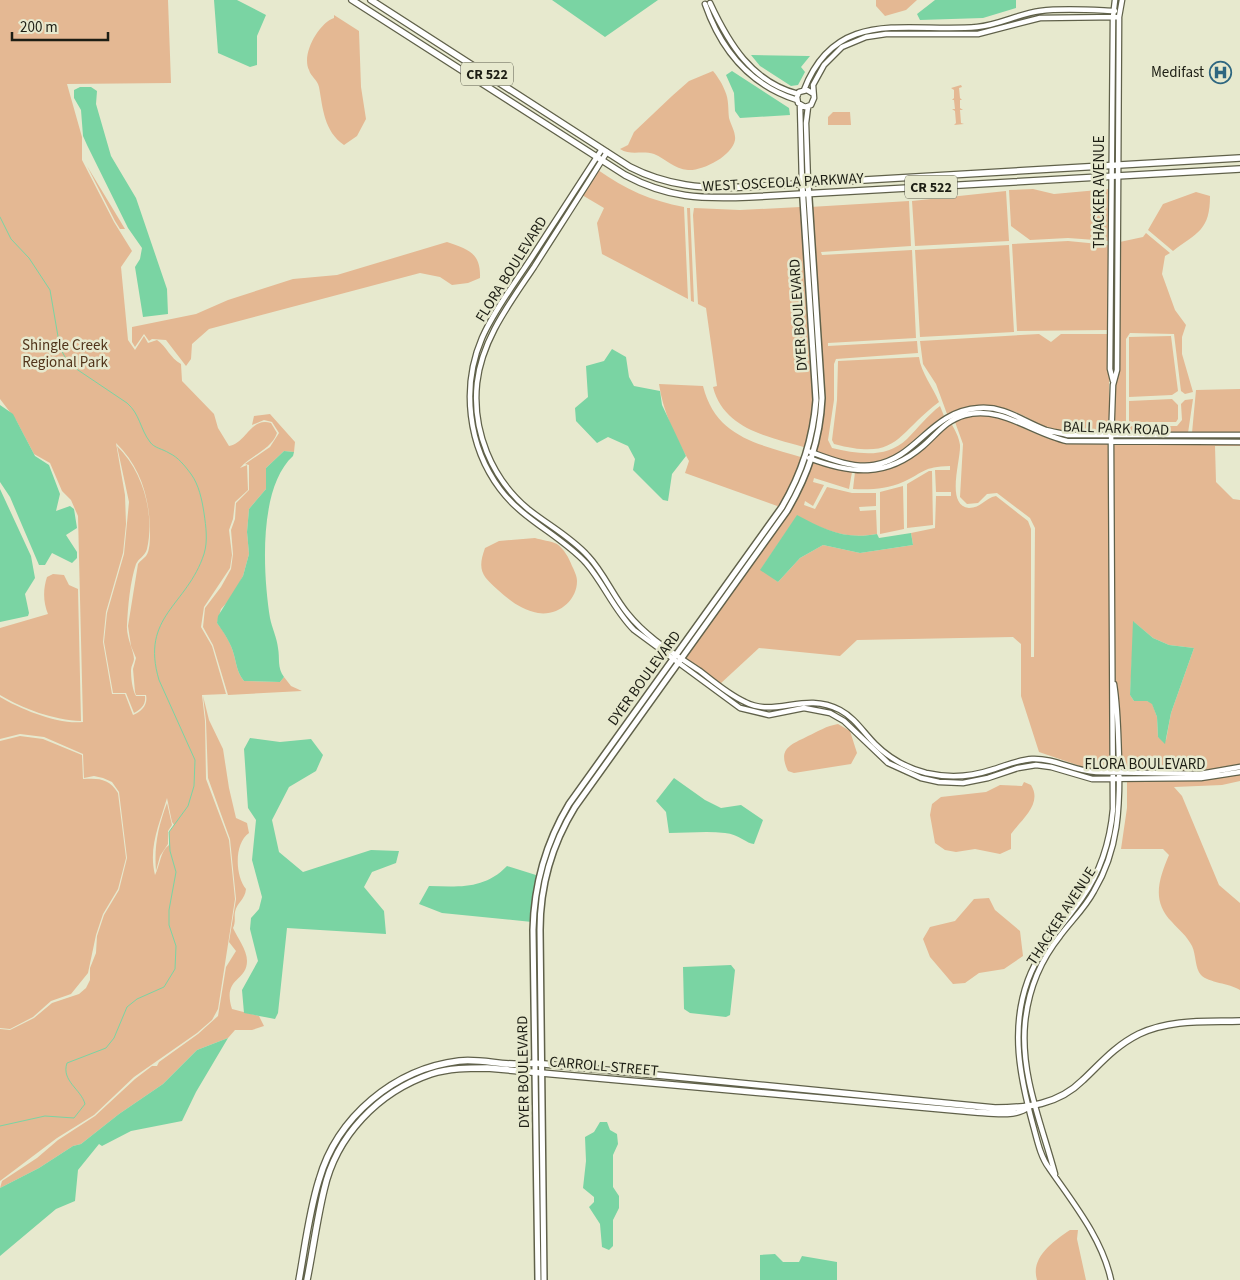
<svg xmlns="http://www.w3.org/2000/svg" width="1240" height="1280" viewBox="0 0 1240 1280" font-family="'Source Sans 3',sans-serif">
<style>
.green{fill:#e4b893;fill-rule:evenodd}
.water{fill:#7ad4a3}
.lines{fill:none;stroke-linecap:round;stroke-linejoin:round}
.stream{stroke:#7ad4a3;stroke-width:1}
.tertiary-casing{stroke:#60614a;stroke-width:7}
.secondary-casing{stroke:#60614a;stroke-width:8}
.primary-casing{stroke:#60614a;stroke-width:8}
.tertiary{stroke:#fff;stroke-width:4.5}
.secondary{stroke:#fff;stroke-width:5}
.primary{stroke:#fff;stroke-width:5.5}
.labels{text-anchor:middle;stroke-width:5;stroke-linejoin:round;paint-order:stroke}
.shield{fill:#e7e9ce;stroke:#5a5b4c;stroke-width:1}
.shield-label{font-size:14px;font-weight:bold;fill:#1d1e14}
.poi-label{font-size:15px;fill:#1d1e14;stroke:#e7e9ce;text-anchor:end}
.street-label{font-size:15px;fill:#1d1e14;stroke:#e7e9ce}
.park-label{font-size:15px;fill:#51341a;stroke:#e7e9ce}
</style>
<rect width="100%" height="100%" fill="#e7e9ce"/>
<!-- green -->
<path class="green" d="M0,0H168L171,83L67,84L82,137V160L114,222L132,251L121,267L128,340L135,350L144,336L148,343L157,340C167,347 170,358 181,364L182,381L214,414L218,428L229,446C247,443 250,417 271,423L277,433C271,450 251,455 240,468L247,465L248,490L235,502L233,519L229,530L232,555L230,568L204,607L201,627L212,646L226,694L202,695L205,721L206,779L229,840L235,899L218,1009L212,1020L197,1033L134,1077L94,1115L57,1138L0,1181V1029L10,1030L34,1018L52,1003L79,994L86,988L90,980V968L96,953L97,936L104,915L119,890L127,858L119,792L112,782L103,778L94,776L84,778L83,754L44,737L20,734L0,739V697C20,709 59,725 83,722L78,516L71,500L62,491L50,463L34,454L16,420L0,399ZM116,443C141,467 150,499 150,533C150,539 150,551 146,556C144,558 140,561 138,564L128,626L131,646L136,658L133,669L135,692L136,695H146C148,705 142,711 133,715L125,694H112L103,642L106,612L123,553L126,524L125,495ZM167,798L172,822L174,825L169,832V845C160,851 160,866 155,875C148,847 160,823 167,798Z
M876,0H917L906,10L885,16L876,6Z
M334,15L359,31L361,87L366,119L357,136L344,145C324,131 323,109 319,87C317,79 311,77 309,70C301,54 319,23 334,18Z
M713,71C718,77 723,85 725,91C729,99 728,110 729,118C731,125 736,133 735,140C732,156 703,171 688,170C674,169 666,159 654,154C642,150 631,156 620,149L628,145L634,132L672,96L689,81Z
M961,85L962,87L959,88L960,98L962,100H960V108L963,110H960L961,123L964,124L954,125L956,123L955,111L952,109H955L954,100H952L954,98V90L951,88Z
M833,112H850L851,125H828V117Z
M87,166L125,229H120L115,221Z
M598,170C625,189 651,201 684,207L688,299L602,254L597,223L604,208L582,195Z
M1033,189L1054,194L1109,189V241L1068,238L1030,240L1011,226L1009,190Z
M1006,191L1009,241L915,246L912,201Z
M1196,192L1210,196C1210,230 1198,232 1173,251L1148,230L1163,204Z
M1112,197L1115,243L1143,237L1146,233L1170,253L1165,256L1162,274L1175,310L1186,325L1182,337V354L1193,392L1185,394L1181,391L1174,334L1130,333L1126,339V423L1130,426H1177L1182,420L1181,404L1185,400L1193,399L1188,433H1112Z
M909,201L911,246L821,252L822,255L912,250L916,338L828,343V346L917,341L918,353L836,359L834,364V400L828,440L832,448C858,454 886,459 907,439C918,428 928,415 940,406L944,416C914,435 895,471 854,463C841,460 829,455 816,452L823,416L824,378L810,207Z
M800,207L814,400L807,448C770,437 724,430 713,387L717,386L706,308L698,304L693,215L694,208L740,210Z
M687,208H690L694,302L691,301Z
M1068,241L1109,245V330L1017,331L1012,244Z
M447,242C468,249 481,253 480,278L468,283L452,285L440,277L420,273L209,329L192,344L191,359L186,366L166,340L152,339L149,341L144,334L135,347L132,342V327L196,314L228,300L293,279L337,275Z
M1009,245L1014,332L920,337L915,250Z
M1039,334L1051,342L1061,334H1109V433C1088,433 1067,435 1047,428C1038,425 1031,419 1022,415C996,402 974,405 947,414L936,384L923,364L920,341Z
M1171,336L1178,391L1172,395L1129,397V337Z
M919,357C921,373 933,387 939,402C895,435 899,461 834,444L832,440L837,400L838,361Z
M659,384L703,386C716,438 759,444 804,458L780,507L685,473L689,461C675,436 663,412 659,384Z
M1240,389V433H1192L1196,390Z
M1172,399L1178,405V419L1176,422H1129V401Z
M270,414L295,442L294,452L284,451L266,468V489L249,509L247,532L249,554L243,576L232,597L221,609L217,623C224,632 231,643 234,655C237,666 237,672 244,681L280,682L284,677L291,686L302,691L228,695L213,645L203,627L205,608L221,587L231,569L233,554L231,530L235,519L236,503L249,490V465L245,464L270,447L279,433L272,422L264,420L252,425L254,416Z
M984,415C1009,418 1027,432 1050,439C1069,445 1090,443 1109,444L1110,767L1086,768L1039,752L1021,696V644L1013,637L857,640L840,656L759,648L720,684L684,658L788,513L799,494L813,461L852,472L849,489L814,478L813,482L824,485L813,506L805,501L804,505L815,509L827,487L852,493H876V506L859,507L860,511L876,510L877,534C845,540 825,530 797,516L761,569L778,582L800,558L823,545L860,553L913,545L911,533L935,528L936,496H951V492H936L935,470H950V466C922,467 925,472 903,482C887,489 870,490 853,489L855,472C901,476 918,447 951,423C955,430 959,437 960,445C961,460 945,506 969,508C981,508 985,498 996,496L1028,521L1031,529V657H1034L1035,528L1030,518L997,493L987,494L978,503L967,504L960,497L963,444L955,422L966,417Z
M1112,444H1240V446H1215L1216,482L1233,499L1240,500V765L1200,772L1125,771L1121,767L1119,709L1113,666ZM1134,622L1153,638L1169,645L1194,648L1171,713L1166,740L1158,737L1157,717L1152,703L1147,701H1134L1130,695Z
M117,446C143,471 155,514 147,549C145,556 139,558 136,564C130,582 128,606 127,625C126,637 134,651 134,659C134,662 131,666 131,670C131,677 132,689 136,696H145C146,705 141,709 134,713L126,693H113L104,642L107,613L124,554L129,502Z
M807,459L810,460L786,510L681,656L679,654L784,508L793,492Z
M929,471H932L933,525L907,528V484Z
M903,486L904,529L880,534V492Z
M535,538C541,540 551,541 557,544C564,549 569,558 572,566C574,570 577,576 577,581C577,601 558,616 538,613C522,610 510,601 498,590C482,576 477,570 485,548L499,541Z
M53,574L64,575L69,585L78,589L81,721C54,720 23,709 0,695V628L48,614C43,602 43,589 47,577Z
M203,696L209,720L223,749L229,788L236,818L247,823L249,833C234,843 235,876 246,889C245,900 237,902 235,912C234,918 236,921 233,928C237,937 247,950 247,961C247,982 222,977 232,1009L259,1016L264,1026L252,1030H235L228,1038L197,1050L163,1084L119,1114L81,1144L73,1146L39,1168L0,1188L2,1181L37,1158L58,1140L95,1116L135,1079L152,1066H157L159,1062L198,1034L218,1016L226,967L236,951L229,942L236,899L230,839L208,778L206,721Z
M838,724L850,731L857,753L851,764L794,773L788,771C777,748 791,745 808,736C819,731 826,726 838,724Z
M20,736L43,739L82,755L83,779C98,778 109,778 118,793L126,858L118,889L103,914L96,935L88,973L71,994L51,1001L33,1017L10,1029L0,1028V741Z
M1240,774V781L1222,785L1174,787L1182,796L1219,885L1240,903V990C1229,983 1209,983 1201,975C1195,969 1196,954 1192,946C1187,936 1179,930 1172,922C1151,901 1159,879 1169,855L1163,849H1121L1127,808V780H1201Z
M1024,782L1031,785C1043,804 1021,820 1011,834V849L1000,854L975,849L956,852L945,850L935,843L930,815L932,804L941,797L986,792L1000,785L1022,786Z
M167,803L172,825L168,831V844L160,856L156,871C154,846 158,827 167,803Z
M989,898L995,910L1020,931L1023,956L1004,969L979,973L965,983L953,984L930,957L923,939L930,927L955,921L974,899Z
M1070,1230H1078L1077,1239L1086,1280H1037C1030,1257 1054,1241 1070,1230Z"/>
<!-- water -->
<path class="water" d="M214,0H237L266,15L257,36V65L250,67L218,53Z
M552,0H658L605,37Z
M935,0H1016V8L983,18L920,20L917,14Z
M751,55L808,56H810L801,67L805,72L798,85L791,86L760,66Z
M732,71L789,108L790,115L740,118L735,111L734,93L726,75Z
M80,87H91L97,91L96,104L111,156L136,198L167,289L168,314L143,317L135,267L140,259L142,248L128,228L87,145L83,136L81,110L74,98V90Z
M612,349L626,357L629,377L634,386L660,391L662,405L686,456L672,474L668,501L663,500L633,470L635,459L628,446L608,437L597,443L576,421L575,408L588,397L586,366L604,361Z
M0,405L13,414L35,456L49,465L60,494L56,511L70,506L74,509L77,528L66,535L77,552V558L72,563L52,553L45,565H39L10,497L0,482Z
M284,451L294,452L293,456C258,488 263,574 270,618C272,628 277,638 278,648C280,658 277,668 284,677L280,682L244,681C237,672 237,666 234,655C231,643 224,633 217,623L218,616L243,576L249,554L247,532L249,509L266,489V468Z
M0,489L31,556L35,578L25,594L29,613L28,616L0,622Z
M797,515C825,530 845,540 877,534L879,538L911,533L913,545L860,553L823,545L800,558L778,582L760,570Z
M1133,621L1153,638L1169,645L1194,648L1171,713L1165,744L1158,737L1157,717L1152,704L1147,701H1134L1130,695Z
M250,738L280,742L311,739L323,755L316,771L289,787L272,820L279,852L303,872L371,850L399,851L396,863L372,872L364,887L384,911L386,934L287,928L278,1013L275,1019L244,1013L242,990L258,961L250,929L251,918L259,909L262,897L252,860L256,820L248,808L244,749Z
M674,778L705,800L721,808L741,805L763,820L754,844C747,844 739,834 725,833C707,831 687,833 669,833L666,812L656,801Z
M507,866L536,875L532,922L442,913L419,904L429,886C460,887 485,889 507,866Z
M731,965L735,970L730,1015L726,1017L690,1013L684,1009L683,967Z
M228,1038L196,1092L182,1121L131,1131L102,1146L99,1144L78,1170L75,1201L56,1209L0,1256V1188L39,1168L73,1146L81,1144L119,1114L163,1084L197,1050Z
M600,1122H607L610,1130L617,1134L618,1144L613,1155V1187L619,1196V1208L613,1220V1246L609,1250L602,1247L600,1224L589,1207L594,1202V1197L583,1188L586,1161L585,1137L594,1132Z
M775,1254L783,1262H799L802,1256L837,1262V1280H760V1255Z"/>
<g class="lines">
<!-- stream -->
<path class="stream" d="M0,217L11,239L29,258L50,290L60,348L69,364L127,403C140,414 140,429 150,442C154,448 163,449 169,453C178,457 185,466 191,474C199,485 202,500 204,513C206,527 208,541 204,554C187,606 140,616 159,680L195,760L194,786L188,806L169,832L170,851L176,872L169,910V925L176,946L175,969L164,987L137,999L127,1007L114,1038L106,1048L67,1063C61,1081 81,1089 85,1104L74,1118L45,1116L0,1126"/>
<defs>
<path id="tertiary" d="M710,3C729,44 752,82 798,94
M705,4C721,50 750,85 797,100
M804,90C836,6 908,33 977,27C999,25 1018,14 1040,11C1064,8 1091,10 1115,11
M812,93L807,90L799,92L797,97L798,103L805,107L811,105L814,98L813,85L824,65L842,47L866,37L886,34H978L1040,18L1119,17
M800,105L802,184
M808,107L806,123L808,183
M602,149C579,185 555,221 532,257C515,283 495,309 482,338C461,387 468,446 500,489C523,520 560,535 586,563C604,584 614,610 634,630L740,708L769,715L804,708L830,713L844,721L888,763L921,778L939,782L963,783L988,778L1018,768L1036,765L1051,767L1092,779L1201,778L1240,772
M607,152C583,191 558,229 534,267C510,303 482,339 477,383C472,430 491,478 528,509C548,525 571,537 588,556C604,573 613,596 628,614C647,638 675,654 700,671C714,682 729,695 745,702C776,718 804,691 840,710C855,718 863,732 875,744C889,758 907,768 926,773C948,778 970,777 991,770C1005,766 1017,760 1032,759C1055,758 1073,771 1096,772L1200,774L1240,767
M1113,381L1110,369L1113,17L1115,0
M808,451C827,458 854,469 874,465C918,458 930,411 979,408C1005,406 1022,421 1046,430C1053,432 1061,433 1068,435H1240
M809,458C851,474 886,478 923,446C937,434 946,420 965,415C1001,405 1033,434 1067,441L1240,442
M1055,1174C1042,1125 1020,1075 1025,1023C1028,992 1040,961 1060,936C1071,921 1085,908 1094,891C1119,849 1120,806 1119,759C1118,734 1118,709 1114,684
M1111,1280C1102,1238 1073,1203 1049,1168C1040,1156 1037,1139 1033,1125C1020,1077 1010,1029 1028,980C1040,947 1063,926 1082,898C1101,871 1110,842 1113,809L1111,442L1113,385L1117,370L1119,17L1122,0"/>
<path id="secondary" d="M538,1280L533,930C534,884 545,844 569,804L782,507C802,473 813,440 816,400L802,184
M544,1280L540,930C540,885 551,846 575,807L787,511C808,475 820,440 822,398L808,183"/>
<path id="primary" d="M352,0L625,175C668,198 701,199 749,197L1240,169
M371,0L630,167C667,186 703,189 744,187L1240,158
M299,1280C305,1247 309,1212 319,1180C337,1117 394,1069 459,1061C483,1058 510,1068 534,1063L995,1108C1027,1108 1058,1105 1083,1080C1101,1063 1115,1046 1139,1034C1171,1019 1205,1022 1240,1021
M307,1280C313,1250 317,1219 324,1190C336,1136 378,1092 431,1074C449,1068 469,1068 487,1068L975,1112C991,1113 1016,1117 1028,1107"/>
</defs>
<!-- tertiary casing -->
<use href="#tertiary" class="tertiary-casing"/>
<!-- secondary casing -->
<use href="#secondary" class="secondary-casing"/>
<!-- primary casing -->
<use href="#primary" class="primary-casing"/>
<!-- tertiary -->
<use href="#tertiary" class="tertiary"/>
<!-- secondary -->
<use href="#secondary" class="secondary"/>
<!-- primary -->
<use href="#primary" class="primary"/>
</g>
<!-- icons -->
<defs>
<symbol id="hospital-ring" viewBox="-11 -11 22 22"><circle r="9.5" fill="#e7e9ce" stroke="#2e6680" stroke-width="1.5"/><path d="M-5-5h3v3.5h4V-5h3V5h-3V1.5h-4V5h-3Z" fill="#2e6680"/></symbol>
</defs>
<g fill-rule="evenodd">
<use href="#hospital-ring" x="1208" y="60" width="25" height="25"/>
</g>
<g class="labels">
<!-- shield labels -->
<g class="shield">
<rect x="461" y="62.5" width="52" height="23" rx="4"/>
<rect x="905" y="175.5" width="52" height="23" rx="4"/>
</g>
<g class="shield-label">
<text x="487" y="79">CR 522</text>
<text x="931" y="192">CR 522</text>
</g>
<!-- poi labels -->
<g class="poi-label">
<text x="1204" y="77">Medifast</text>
</g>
<!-- street labels -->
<g class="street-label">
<text transform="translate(783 182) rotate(-3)" y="5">WEST OSCEOLA PARKWAY</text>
<text transform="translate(1099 192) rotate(-90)" y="5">THACKER AVENUE</text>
<text transform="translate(511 269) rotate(-58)" y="5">FLORA BOULEVARD</text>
<text transform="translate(798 315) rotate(-94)" y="5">DYER BOULEVARD</text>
<text transform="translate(1116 428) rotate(2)" y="5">BALL PARK ROAD</text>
<text transform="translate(644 678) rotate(-54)" y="5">DYER BOULEVARD</text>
<text x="1145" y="769">FLORA BOULEVARD</text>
<text transform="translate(1061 916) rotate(-57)" y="5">THACKER AVENUE</text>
<text transform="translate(604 1066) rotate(5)" y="5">CARROLL STREET</text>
<text transform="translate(523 1072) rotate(-91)" y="5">DYER BOULEVARD</text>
</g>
<!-- park labels -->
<g class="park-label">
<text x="65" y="350">Shingle Creek<tspan x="65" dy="17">Regional Park</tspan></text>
</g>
</g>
<!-- scale -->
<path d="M12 32v8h96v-8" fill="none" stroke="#1d1e14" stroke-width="2.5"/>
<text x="20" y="32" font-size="15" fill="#1d1e14" stroke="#e7e9ce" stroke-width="4" paint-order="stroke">200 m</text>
</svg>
